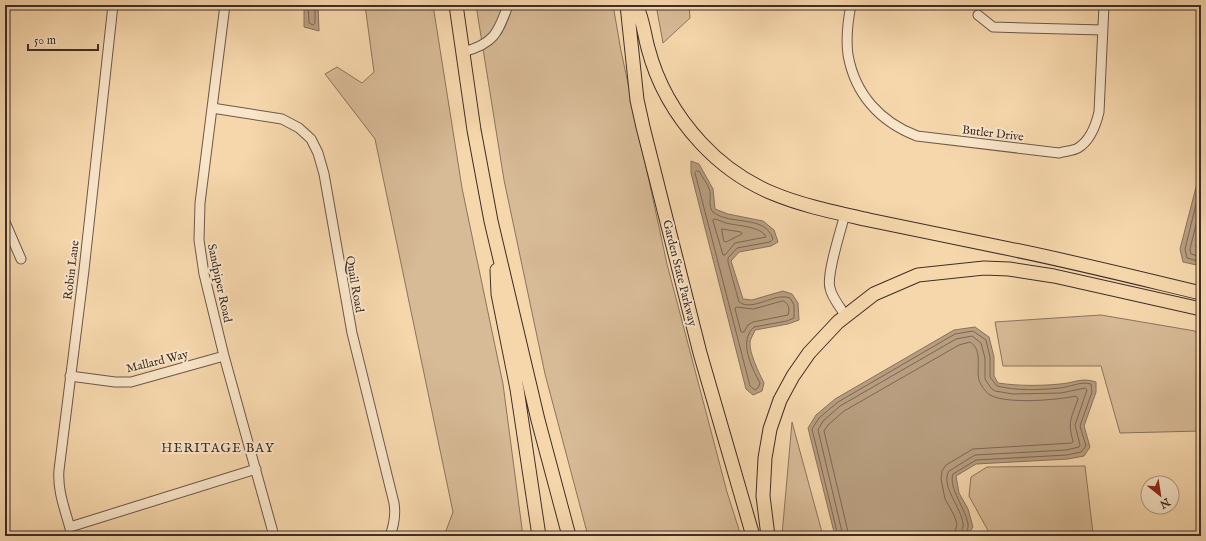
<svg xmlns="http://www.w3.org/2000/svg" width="1206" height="541" viewBox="0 0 1206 541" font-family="'IM FELL English',serif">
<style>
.green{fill:#d7ba96;stroke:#8b745f}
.water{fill:#b89e7f;stroke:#88715c}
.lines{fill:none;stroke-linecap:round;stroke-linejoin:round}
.shore{stroke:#7c6654;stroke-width:1}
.minor-casing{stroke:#6d5849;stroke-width:11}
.highway-casing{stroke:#3f2e28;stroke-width:15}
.minor{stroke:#f9e5c9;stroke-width:9}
.highway{stroke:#f6d7ac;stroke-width:13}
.labels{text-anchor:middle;stroke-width:4;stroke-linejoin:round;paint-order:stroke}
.street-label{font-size:12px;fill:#3f2e28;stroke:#f9e5c9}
.neighbourhood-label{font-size:13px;letter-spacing:1px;fill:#3f2e28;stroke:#f9e5c9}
</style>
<rect width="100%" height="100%" fill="#f6d7ac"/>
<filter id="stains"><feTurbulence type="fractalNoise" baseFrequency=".005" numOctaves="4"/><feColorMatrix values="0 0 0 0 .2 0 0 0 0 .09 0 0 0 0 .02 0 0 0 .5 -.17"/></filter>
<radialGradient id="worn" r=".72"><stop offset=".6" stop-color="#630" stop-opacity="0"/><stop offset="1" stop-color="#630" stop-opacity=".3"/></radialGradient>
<!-- green -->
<path class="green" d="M365,5H433L462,188L503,384L523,536H444L453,512L375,139L325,74L337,67L362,83L374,72Z
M476,5H613L621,51L667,264L727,492L741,536H588L545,374L504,180Z
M656,5H689L690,18L663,43Z
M1101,315L1195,331L1201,341V431L1120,433L1101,366H1003L995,322Z
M792,422L823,536H783L782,535Z
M1085,466L1093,533L1092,536H991L969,496L971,477L987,467Z"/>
<!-- water -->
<path class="water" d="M304,5H318L319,31L304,27Z
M691,161L699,164L713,189L715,209L728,214L763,221L774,230L778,242L771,246L739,252L731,261L743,299L752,300L783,291L792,294L798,303L799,320L788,324L755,330C754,334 750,339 750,342C749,353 759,373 764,383L762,391L753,395L746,389L691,173Z
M1201,168V266L1183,262L1180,249Z
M975,327L989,337L994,357V376L998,383C1018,386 1040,386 1060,384C1075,383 1081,377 1096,382V392L1084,426L1090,447L1084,456L1068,459L976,464L956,476L959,493L968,509L973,527L967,536H835L808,428L816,415L835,399L954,330Z"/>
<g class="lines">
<!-- shore -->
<path class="shore" d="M308,5L309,23L313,25L315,23V5
M697,171H699C702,177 708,184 710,191C711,196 708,208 713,212C730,226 765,214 773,239L770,242L737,248L728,258V262L739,302C754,312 774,292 790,298L794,305V318L787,321L754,327C738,341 752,368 760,383L758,388L755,390L750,386L695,173Z
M1201,184L1185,249L1187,258L1201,262
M1201,204L1190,249L1191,254L1201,257
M714,219C718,219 722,222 726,223C737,226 761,226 766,237L735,243L725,255H723L713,221Z
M722,229L741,232L742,234L726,242L724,241Z
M783,301C789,303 790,309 788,315L753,322L748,325L744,332H741L735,309L736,307L753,309Z
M838,536L812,429L819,418L838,402L955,334L973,331L986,340L990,357V377L997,386C1017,391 1040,390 1060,388C1070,387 1081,381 1091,384L1092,392L1080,426L1086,446L1081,452L1067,455L976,460L953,474C948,487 966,510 968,524C969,528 966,532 965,536
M843,536L818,430L823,421L840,406L956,339L972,336L981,343L985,358V379L991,388L995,391L1013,394L1061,393L1085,388L1087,390L1075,425L1080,445L1079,447L1066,450L975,455L949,471C940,486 962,508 963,524C964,528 960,532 960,536
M849,536L824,431L828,425L844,411L959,345L970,342C983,350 976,367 979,380C981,386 987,394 992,396C1010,404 1057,400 1076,396L1078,399C1072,417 1067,421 1073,441L1072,443L973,449L946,465L942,471L941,479L945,499L954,515L957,524L954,536"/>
<defs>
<path id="minor" d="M225,5L200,203L199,240L204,274L224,356L274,536
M851,5C848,20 846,40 848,55C855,94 880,122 917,136L1059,153C1065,151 1073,151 1078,148C1091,140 1096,125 1099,112L1104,5
M978,15L993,27L1103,30
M463,52C493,44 498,34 508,5
M212,108L282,119L299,128L311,139L318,153L324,174L352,333L394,503C396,515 394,525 390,536
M845,214C841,230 826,275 830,288C832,298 840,307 846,316
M5,222L21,259
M70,376L115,382H131L224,356
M70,527L256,469
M72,536C67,514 57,493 59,470L84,270L113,5"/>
<path id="highway" d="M456,5L474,130L491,221L538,420L569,536
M627,5L637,100L643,127L700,353L753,536
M636,5C643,19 644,33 648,48C657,83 676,116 701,143C750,196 803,205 869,220C916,230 963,239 1010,249C1074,262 1138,278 1201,293
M497,270L498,294L517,389L539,536
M768,536L763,496L765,458L770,429L780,400L793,376L809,353L838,322L874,294L918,275L984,268L1009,269L1054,276L1201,309"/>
</defs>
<!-- minor casing -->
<use href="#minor" class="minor-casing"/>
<!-- highway casing -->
<use href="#highway" class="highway-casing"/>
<!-- minor -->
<use href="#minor" class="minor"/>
<!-- highway -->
<use href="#highway" class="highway"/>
</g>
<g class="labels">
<!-- street labels -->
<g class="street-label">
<text transform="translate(993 133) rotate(7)" y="4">Butler Drive</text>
<text transform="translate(71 270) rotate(-83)" y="4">Robin Lane</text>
<text transform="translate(680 273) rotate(76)" y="4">Garden State Parkway</text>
<text transform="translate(220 283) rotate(78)" y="4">Sandpiper Road</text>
<text transform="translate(355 284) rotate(80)" y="4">Quail Road</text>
<text transform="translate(157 361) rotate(-14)" y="4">Mallard Way</text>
</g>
<!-- neighbourhood labels -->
<g class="neighbourhood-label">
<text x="218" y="452">HERITAGE BAY</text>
</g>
</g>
<!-- margin -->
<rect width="1206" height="541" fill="none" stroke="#f6d7ac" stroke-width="20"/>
<rect x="6" y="6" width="1194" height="529" fill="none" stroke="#3f2e28" stroke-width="2"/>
<rect x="10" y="10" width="1186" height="521" fill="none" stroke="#3f2e28"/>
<!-- north arrow -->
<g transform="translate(1160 495) rotate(150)"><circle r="19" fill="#f9e5c9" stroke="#af9c89"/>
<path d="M0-3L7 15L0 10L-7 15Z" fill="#8f2418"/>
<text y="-6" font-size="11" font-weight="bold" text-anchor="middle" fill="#3f2e28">N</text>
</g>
<!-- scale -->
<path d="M28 44v6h70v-6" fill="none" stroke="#3f2e28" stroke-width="2"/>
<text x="34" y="44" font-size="12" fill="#3f2e28" stroke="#f9e5c9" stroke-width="3" paint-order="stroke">50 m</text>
<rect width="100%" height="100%" filter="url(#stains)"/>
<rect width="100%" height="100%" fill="url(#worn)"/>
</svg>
